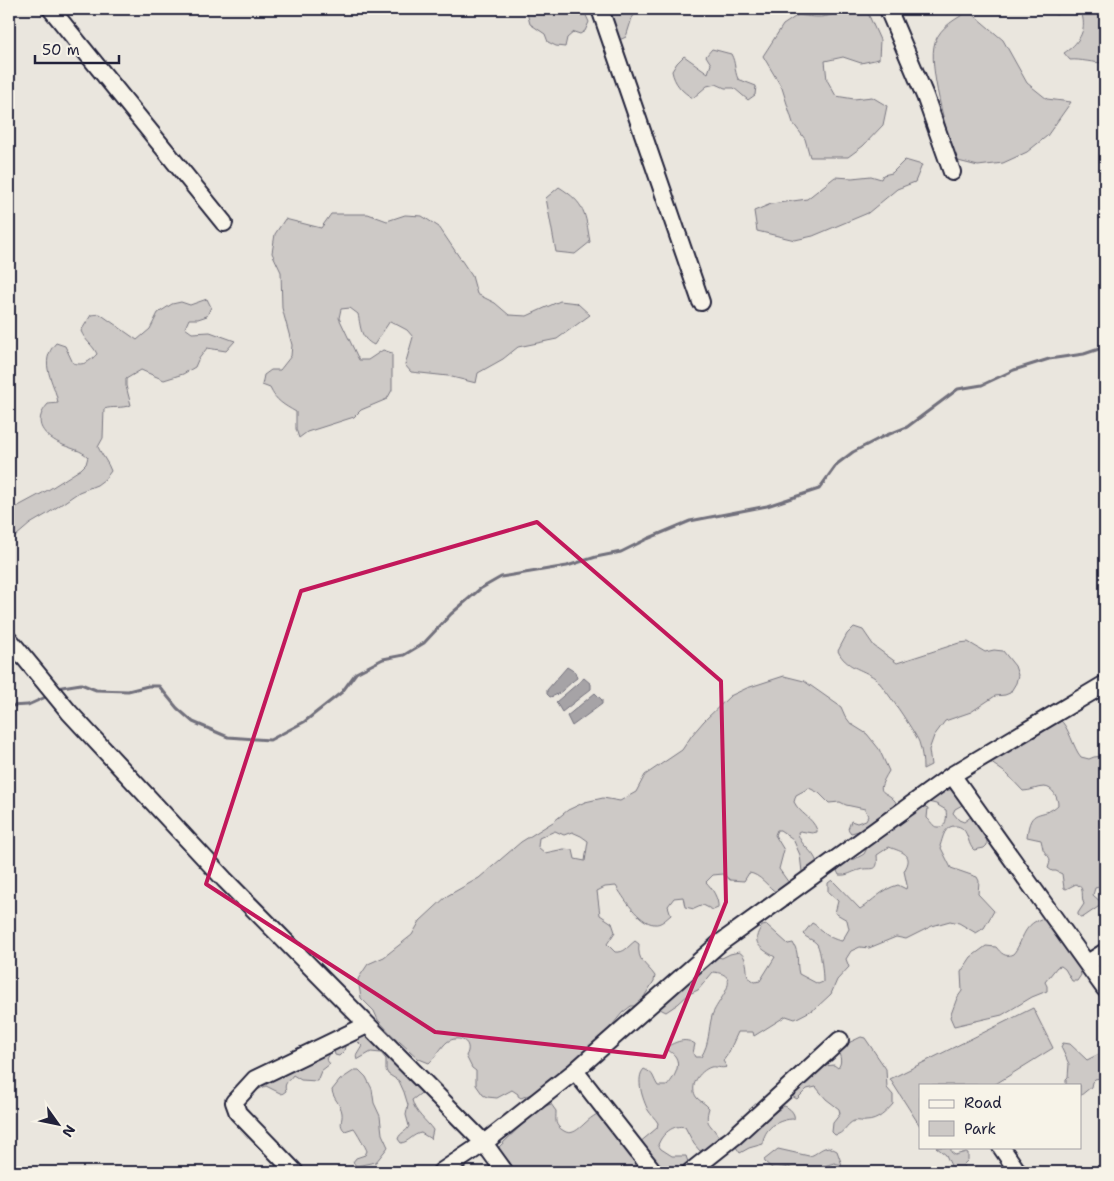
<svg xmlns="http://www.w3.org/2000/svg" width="1114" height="1181" viewBox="0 0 1114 1181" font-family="'Shantell Sans',sans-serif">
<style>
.green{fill:#cdc9c6;stroke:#787680;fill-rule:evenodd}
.water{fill:#a6a3a6;stroke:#716f7b}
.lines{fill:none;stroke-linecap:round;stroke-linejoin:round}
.stream{stroke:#716f7b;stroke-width:3}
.minor-casing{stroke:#22223b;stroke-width:20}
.minor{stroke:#f7f3e8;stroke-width:16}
.marked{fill:none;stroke:#c2185b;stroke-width:4;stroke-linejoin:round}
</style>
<rect width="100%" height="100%" fill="#eae6de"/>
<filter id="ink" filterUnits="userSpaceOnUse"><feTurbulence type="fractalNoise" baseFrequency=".02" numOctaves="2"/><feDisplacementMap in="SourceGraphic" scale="10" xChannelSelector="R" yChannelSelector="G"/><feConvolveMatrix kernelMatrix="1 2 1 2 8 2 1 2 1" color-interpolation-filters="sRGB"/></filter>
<g filter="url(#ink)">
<!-- green -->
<path class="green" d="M526,9H583L589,22L585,31L580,34L574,32L567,38L565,47L556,46L548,42L545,34L530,24Z
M617,9H639L632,18L626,37L617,41L607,20Z
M841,9H866L880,40L879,59L861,63L843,57L825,61L827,80L836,96L854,99L872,97L887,106L883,125L863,146L848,157H810L805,139L793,123L782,88L763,56L783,25L798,15C814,17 828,20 841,9Z
M1048,9H1105V63C1093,63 1081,59 1070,60L1064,53C1078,44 1087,31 1082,15C1072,9 1066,8 1056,15Z
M969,11L1003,40L1027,83L1047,99L1071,102L1047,136L1027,152L1003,163L978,166L954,160C948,134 927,64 935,42C941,26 956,19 969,11Z
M712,49L731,54C736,63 734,70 738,79L756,86L755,95L748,100L734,88H725L716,84L707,86L693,98C682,92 674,83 672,71L677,63L684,56L708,73L711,64L706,56Z
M905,160L922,165L915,182L897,189L868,213L813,236L795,240L757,231L754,211L771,204L807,199L835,177L852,178L871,176L881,179L883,175L892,173Z
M559,187C586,204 585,213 590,242L575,254L556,252L546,198Z
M331,214H368L387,221L405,215L422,216L439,227L472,276L477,294L495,303L509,315L527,316L560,301L577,303L590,315L557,339L518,347L503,359L478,373L476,383L448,376L411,372L405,365L413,337L407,330L390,321L374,345C360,338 361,328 358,314L350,308L341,309L339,318L359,360H368L383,350L392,353V390L387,399L361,410L354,417L307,432L299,438L296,429V412C284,405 276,401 270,388L262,385L264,375L271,370H280L291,356L292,345L282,308L281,272L272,253L275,234L285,219L321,228Z
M207,299L211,307L207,316L198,319H189L185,328L192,333L210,332L235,341L226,351L207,348L198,360L195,367L183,374L164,380L141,370L126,379V386L131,405C121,409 113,406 104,409L103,438L98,447C102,456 108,462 111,471L105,479L97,485L79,492L47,514L30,524L9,542V511L48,490L81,469L86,464L88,457C81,450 72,449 63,445C44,436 31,423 48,404L58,403C55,382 37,363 56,343L65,346L73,363C84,366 89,362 97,354C93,345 85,341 81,331L91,315L100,314L137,340L150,329L158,313L172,304L181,302L190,305Z
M854,627L863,630L874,646L897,663L959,643L968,642L985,652L994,650L1003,651L1015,666L1018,675L1016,683L1010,693L1005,695L995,696L971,712L945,721L934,736L929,750L931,765L923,769C923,761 922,751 919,742C915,732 883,685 875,678C861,668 846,668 838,651L847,634Z
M784,676L804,681L841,707L845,716L851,724L867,734L879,749L889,771C872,799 887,787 897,804L875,819L867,829L851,833L848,829L851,821L857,823L866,820L868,816L865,809L846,805L840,802L829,803L819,793L809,788L796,795L794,802C800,814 812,817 817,830V832L812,833L800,831L798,832C799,846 814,850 817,863L804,873L802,872L800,855L793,839L780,830H777L775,835L784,850L779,869L789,883L777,893C768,887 760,874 749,873L744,881L730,880L723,874L713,875L706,882C712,888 719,899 718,908L713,910L703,905L694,909L685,907L683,897L674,898L668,906L671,915C666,919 661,925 654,924C639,923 623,897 616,886L605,887L597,891L600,915L612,923L615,932L607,944L615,952C625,953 627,947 635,941L639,944C637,962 646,963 655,976L654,981L640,1003L636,1006H631L622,1013L609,1029L583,1055L573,1060L555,1079L542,1087L539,1091L521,1098L518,1096V1094L512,1090L497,1098L487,1097L483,1095L476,1085V1071L472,1068L466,1056C474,1042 459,1034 447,1042C442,1046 435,1058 429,1063L419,1059L391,1034L378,1020L374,1011L361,998L358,979L368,964L384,957L412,935L420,921L447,896L479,878L521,842L553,822L568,810L585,802L603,798L620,801L636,792L645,775L682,750L692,735L704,721L730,696L747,688ZM555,831L564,835L572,832L581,836L588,841L585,861L575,859L573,850L564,849L545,853L538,847L539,838Z
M1059,719C1069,726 1073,748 1081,757L1089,759L1094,757L1105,756V887L1103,886L1095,888L1093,895L1102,903L1101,905L1082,918L1078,915V913L1084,904C1080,896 1086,888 1076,884L1066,889L1064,888L1062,874L1056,871H1052L1048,868C1053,855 1047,858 1043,849C1042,846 1042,843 1041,840L1027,837C1030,805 1042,820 1058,805C1058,798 1053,787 1044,787C1037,787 1031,791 1023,791L1007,774L990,762L989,758Z
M936,789L945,791L954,789L964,804L955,809L953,813L959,820L964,822L972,816L987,835V845L984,848L974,850C968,845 969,835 963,829C961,827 958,826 956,826C944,825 943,838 940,846L951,868L977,877L979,881L978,894L994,911L984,928L976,933L959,923L950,921L932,926L906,939L896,937L869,948L860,947L851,951L846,959L849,967L837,980L831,994L816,1008L795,1019L786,1016L754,1036L753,1032H738L728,1054L723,1061L727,1067C721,1069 716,1066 711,1067C699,1071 688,1087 697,1098C701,1102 705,1103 709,1108C704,1125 711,1123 718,1136L735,1128L714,1144L700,1151L694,1144L685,1127C673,1124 662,1134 658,1145L661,1149L672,1156H686L689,1165L683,1172H661L654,1159L642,1152L639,1143L657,1128L658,1123C655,1118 651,1115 648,1110C643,1100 635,1078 644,1069C655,1074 652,1077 658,1086H667C673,1079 682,1066 675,1056C672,1052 669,1052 666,1047C676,1042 685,1037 695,1044L693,1053L695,1057H701C710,1043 708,1030 712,1016C716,1001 746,975 713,972L698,990L689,994L678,1004L666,1012L658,1008L714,956L722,958L730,954L739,952C748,957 746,969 748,977L755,982L760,981L775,957C760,948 750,943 762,926L767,925L788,944L793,943C800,954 796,963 799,974L818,984L823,982C823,973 821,951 817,944C813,939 807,939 803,934L812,923C817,925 817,928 822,931C827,936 835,940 842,941L849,929L847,920L835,913L838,901L828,892V883L832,880L835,883L860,909C873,901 882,889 898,885L906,889L907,885L904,871C915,854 902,852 889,847L877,855C879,875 871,866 859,870C851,872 848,876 839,875L837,871L847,861L855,859L864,854L870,842L883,836L885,830L923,806L928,808L927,818C930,820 933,827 937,827C947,829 947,816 946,810L936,804L928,802Z
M1041,919L1049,923L1078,960L1081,975L1077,981H1072L1065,969L1061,966L1057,967L1045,982L1047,986V991L1032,997L1002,1015L954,1026L950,1017L957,998L962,991L961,972L971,957L986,946L996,947C1001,953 1005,958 1013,954C1023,943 1022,925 1041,919Z
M1033,1008L1053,1048L994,1085H920V1126L890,1079Z
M357,1023L411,1081L424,1091L412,1100C415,1113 426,1120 433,1130L431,1139L421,1133C413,1134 409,1142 401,1143L398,1139C400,1132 407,1132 409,1126L406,1115L408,1105L404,1092L399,1081L388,1074L386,1070V1059L381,1053L371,1052L357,1060L356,1056L362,1046L353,1037L346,1042L344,1051L339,1056L335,1055L333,1046L326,1059L330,1064L321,1071L317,1081L301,1080L293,1075C289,1081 283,1083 286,1091L282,1094L266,1086L257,1090L252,1089L283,1075L285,1071Z
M861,1037L865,1038L886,1069L887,1088L893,1095V1104C886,1112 878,1121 866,1121C863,1122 858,1120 854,1121C846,1124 844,1134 835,1135L832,1132L833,1123L840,1114L839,1109L826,1099L816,1087L807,1089L797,1099L788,1094L825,1066L834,1065L838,1068C842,1063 841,1057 838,1052L844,1045Z
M1063,1043L1070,1044L1087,1060L1105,1051V1084L1104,1081L1100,1078L1095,1079L1092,1082L1091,1087L1080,1096V1085H1066V1079L1068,1077L1069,1064L1061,1047Z
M355,1070H359L366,1077L372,1089L374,1103L380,1116L382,1134L388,1147L376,1162L356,1166L353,1162L356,1158L365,1155L367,1151C366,1148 356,1130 354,1128L345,1131C338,1125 343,1120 342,1113C341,1104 333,1099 332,1090L340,1080Z
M551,1104L556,1111C556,1121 554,1125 564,1131C577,1139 586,1116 601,1113L648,1172H517L506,1163L498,1151L499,1147L538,1109Z
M784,1106C789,1107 796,1114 794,1119C779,1119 763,1128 763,1144L749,1148L740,1153L736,1147L755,1127L761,1124L774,1113Z
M829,1147L837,1151L842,1165L834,1163L805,1172H796L789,1167L774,1170L765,1162L764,1160L778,1149L809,1156C817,1155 819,1148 829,1147Z
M936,1147H951V1152L955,1155L966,1152L968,1153V1160L963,1165L966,1172H954L946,1155Z"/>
<!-- water -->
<path class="water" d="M567,667L575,672L577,678C568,684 561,695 550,697L547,694V690Z
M584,678L591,684V689L562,712L556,702Z
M595,693L602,700V704L572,726L567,716Z"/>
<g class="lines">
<!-- stream -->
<path class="stream" d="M57,690L62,687L81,684L96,690L128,691L148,686H159L177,708L193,722L228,737L270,740L304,722L342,692L356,673L383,659L404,655L424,643L451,614L480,589L501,577L567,566L596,557L621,552L647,539L690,521L767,506L819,489L837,464L853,452L882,437L907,427L958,389L982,385L1014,370L1049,359L1084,354L1105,347
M9,706L28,705L48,696"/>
<defs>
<path id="minor" d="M51,9L224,223
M600,9L701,302
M888,9L925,96L952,172
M9,639L69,712L225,880L484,1143L505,1172
M952,775L1105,989
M1088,963L1105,952
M575,1071L654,1172
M1001,1147L1018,1172
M295,1172L238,1113L234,1102L255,1079L367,1025
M441,1172L484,1143L575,1071L720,943L952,775L1105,684
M690,1172L734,1137L840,1040"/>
</defs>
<!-- minor casing -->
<use href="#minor" class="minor-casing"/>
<!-- minor -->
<use href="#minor" class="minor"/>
</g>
</g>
<!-- marked area -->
<path class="marked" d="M537,522L721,681L726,902L664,1057L435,1032L206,884L301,591Z"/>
<!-- margin -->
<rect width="1114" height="1181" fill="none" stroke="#f7f3e8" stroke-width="30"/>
<rect x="15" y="15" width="1084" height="1151" fill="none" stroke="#22223b" stroke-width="2" filter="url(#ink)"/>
<!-- legend -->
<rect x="919" y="1084" width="162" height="65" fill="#f7f3e8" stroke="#a29fa3"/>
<rect x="929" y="1100" width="25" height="8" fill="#f7f3e8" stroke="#a29fa3"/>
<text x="964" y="1108" font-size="15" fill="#22223b">Road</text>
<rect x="929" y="1121" width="25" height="15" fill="#cdc9c6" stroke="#a29fa3"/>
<text x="964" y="1134" font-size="15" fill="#22223b">Park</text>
<!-- north arrow -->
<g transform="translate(58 1124) rotate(123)" stroke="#f7f3e8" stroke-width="4" paint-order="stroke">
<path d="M0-4L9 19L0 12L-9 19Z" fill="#22223b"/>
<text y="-8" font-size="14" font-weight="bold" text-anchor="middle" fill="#22223b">N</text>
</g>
<!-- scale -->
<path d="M35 55v8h84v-8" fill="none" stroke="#22223b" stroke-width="2.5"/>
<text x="42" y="55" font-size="15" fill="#22223b" stroke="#f7f3e8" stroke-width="4" paint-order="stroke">50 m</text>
</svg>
